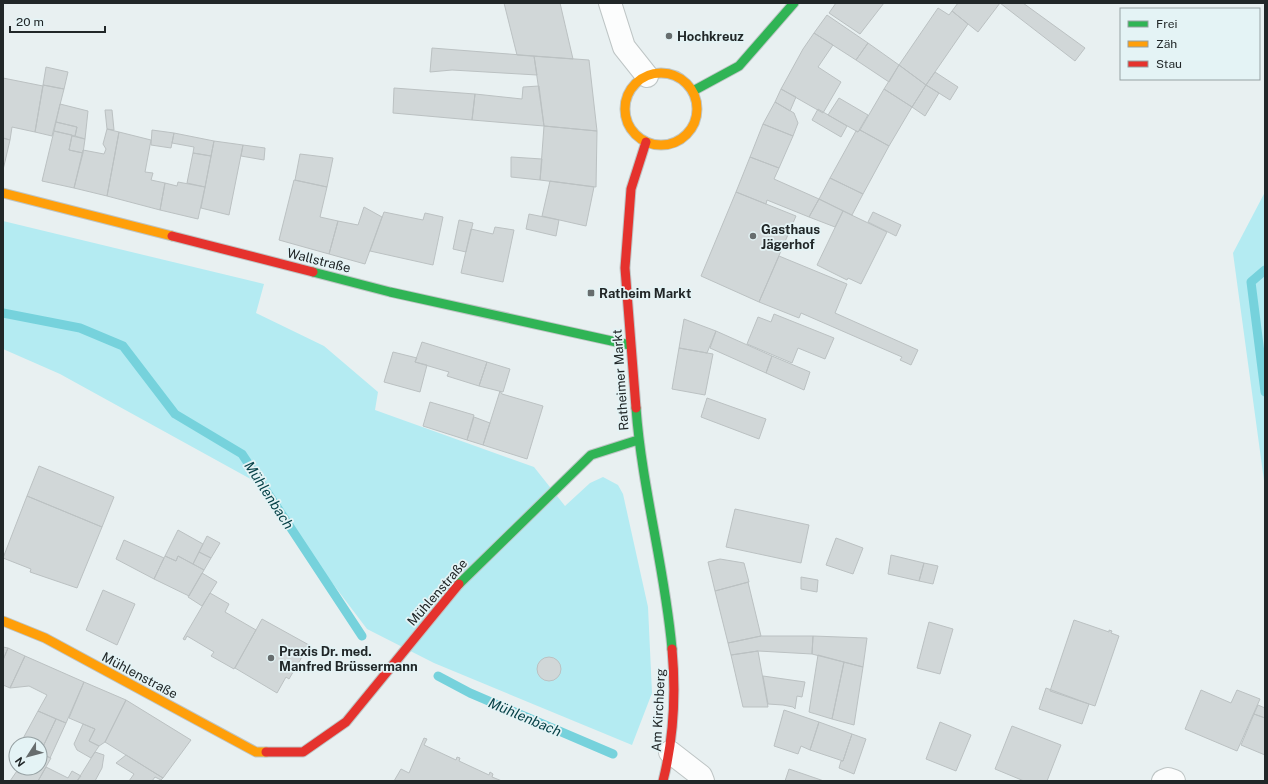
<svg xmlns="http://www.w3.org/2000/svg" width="1268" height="784" viewBox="0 0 1268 784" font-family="'Public Sans',sans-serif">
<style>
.green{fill:#b4ebf2}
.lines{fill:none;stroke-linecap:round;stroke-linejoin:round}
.stream{stroke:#76d2dc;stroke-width:9}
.building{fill:#d1d7d8;stroke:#bbc1c2}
.street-casing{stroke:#bec5c5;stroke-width:24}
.fast-casing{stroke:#bec5c5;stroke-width:11}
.slow-casing{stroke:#bec5c5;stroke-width:11}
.jam-casing{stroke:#bec5c5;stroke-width:11}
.street{stroke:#fcfdfd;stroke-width:22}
.fast{stroke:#30b455;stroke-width:9}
.slow{stroke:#ff9f0a;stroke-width:9}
.jam{stroke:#e5322d;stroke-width:9}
.poi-dot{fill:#676d6e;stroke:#e4f3f5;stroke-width:1.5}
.labels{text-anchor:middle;stroke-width:3.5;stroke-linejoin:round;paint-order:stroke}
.poi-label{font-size:13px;font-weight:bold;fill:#212728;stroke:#e4f3f5;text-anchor:start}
.street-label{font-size:13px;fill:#212728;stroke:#e4f3f5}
.water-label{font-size:14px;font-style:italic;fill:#074248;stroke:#e4f3f5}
</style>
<rect width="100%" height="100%" fill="#e8f0f1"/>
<!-- green -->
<path class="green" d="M1265,192V488L1233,253Z
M3,221L264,284L256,313L324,346L378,392L375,410L534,467L565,506L590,483L603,477L618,485L623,494L648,607L652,693L632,745L434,663L367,629L256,482L60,374L3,349Z"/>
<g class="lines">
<!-- stream -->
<path class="stream" d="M1265,270L1251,282L1265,392
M3,313L80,328L123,346L175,414L242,454L362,636
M438,676L470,693L613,754"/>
</g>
<!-- building -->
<path class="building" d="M504,3H560L573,59L517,55Z
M836,3H884L860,34L829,13Z
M958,3H1000L978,32L952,11Z
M1000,3H1023L1085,48L1075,61Z
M938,8L949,15L952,11L968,24L926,85L899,65Z
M827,15L868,43L856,60L814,33Z
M814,33L833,45L818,67L841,82L823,113L781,89L803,49Z
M868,43L899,65L889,82L856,60Z
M432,48L534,56L537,75L452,70L430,72Z
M534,56L589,60L597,131L544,126Z
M899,65L926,85L912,107L884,89Z
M46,67L68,72L64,89L43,85Z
M935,72L958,87L950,100L926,85Z
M3,78L43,86L35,132L12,127L10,140L3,138Z
M43,85L64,89L52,136L35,132Z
M926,85L939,93L925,116L912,107Z
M539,86L544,126L472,120L475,94L522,99L523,87Z
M394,88L475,94L472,120L393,113Z
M781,89L796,97L790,111L775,102Z
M884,89L912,107L889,146L860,130Z
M839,98L868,115L858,132L828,115Z
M775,102L794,113L798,123L793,136L763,124Z
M60,104L88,111L85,139L75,136L77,127L56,122Z
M818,109L847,126L841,137L812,120Z
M105,110H112L114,130L107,129Z
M56,122L77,127L75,136L54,131Z
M763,124L793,136L779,168L750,157Z
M544,126L597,131L596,187L540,180Z
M107,129L119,132L107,196L74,188L83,150L104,154L106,149L103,144Z
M152,130L174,133L171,148L151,145Z
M860,130L889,146L863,194L830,178L856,131L858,132Z
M54,131L72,135L69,150L83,153L74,188L42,181Z
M119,132L151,140L145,172L153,173L151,180L165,183L160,210L107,196Z
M174,133L214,141L211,156L193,153L194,147L172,143Z
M72,136L85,139L83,153L69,150Z
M3,138L10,140L3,170Z
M214,141L243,145L229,215L201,208Z
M243,145L265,148L264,160L241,156Z
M193,153L211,156L205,187L187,183Z
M300,154L333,158L327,187L295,180Z
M511,157L542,159L540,180L511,177Z
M750,157L779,168L774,179L819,199L809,217L767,200L766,204L736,192Z
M830,178L863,194L852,215L819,199Z
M294,180L327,187L320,217L338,221L329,254L279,240Z
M550,181L594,187L586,226L542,216Z
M178,182L205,187L198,219L160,210L165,183L177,186Z
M736,192L796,216L759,302L701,276Z
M819,199L843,211L835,227L809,217Z
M364,207L382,217L365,264L329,254L338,221L358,225Z
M843,211L887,232L861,284L848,278L847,280L817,265Z
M384,212L423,220L425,213L443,217L433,265L370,251Z
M873,212L901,225L896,236L868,222Z
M529,214L559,220L556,236L526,229Z
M459,220L473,223L466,252L453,249Z
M495,227L514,230L503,282L461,273L471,229L493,234Z
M779,256L847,284L835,313L918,350L911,365L900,360L902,357L801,313L799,318L759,302Z
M774,314L834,338L825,359L798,348L792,363L747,344L758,317L771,322Z
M684,319L716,331L707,353L679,348Z
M716,331L772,356L766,373L710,348Z
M422,342L487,362L479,386L447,376L449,372L415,362Z
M679,348L713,354L705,395L672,389Z
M393,352L417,358L415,362L427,365L420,392L384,382Z
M772,356L810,372L804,390L766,373Z
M487,362L510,369L503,392L479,386Z
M500,391L502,394L543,406L527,459L483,445Z
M707,398L766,419L759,439L701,417Z
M430,402L474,415L467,440L423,426Z
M474,417L490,423L483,445L467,440Z
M39,466L114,497L102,527L27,496Z
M27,496L102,527L77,588L30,572L31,569L3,558Z
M735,509L809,525L801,563L726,547Z
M178,530L203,544L193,564L178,556L176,561L165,556Z
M207,536L220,543L211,558L199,552Z
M836,538L863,548L853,574L826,565Z
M124,540L164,558L154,579L116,559Z
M199,552L211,558L204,570L193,564Z
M891,555L924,563L919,581L888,574Z
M165,556L176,561L178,556L204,570L189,596L154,579Z
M720,559L744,563L749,582L715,591L708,562Z
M924,563L938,566L933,584L919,581Z
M202,573L217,582L202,606L188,597Z
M801,577L818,580L817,592L801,589Z
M748,582L761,636L728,643L715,591Z
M103,590L135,604L117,645L86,630Z
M210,593L229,604L225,612L256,630L234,669L211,656L214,652L187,636L185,640L183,639Z
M262,619L309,645L289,679L286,677L277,693L235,668Z
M1074,620L1109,632V630L1112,631L1111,633L1119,636L1095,706L1050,691Z
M929,622L953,629L940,674L917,668Z
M761,636H813L812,654L758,651L731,655L728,643Z
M813,636L867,638L863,667L812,654Z
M3,647L8,648L3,660Z
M8,648L25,656L10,688L3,685V660Z
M758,651L768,707H743L731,655Z
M818,655L844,662L832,719L809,712Z
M25,656L84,682L66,723L38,711L47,695L29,686L10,688Z
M537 669a12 12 0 1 1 24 0a12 12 0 1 1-24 0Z
M844,662L863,667L854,725L832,719Z
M763,676L805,682L802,697L797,696L795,709L793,707L783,705L768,704Z
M84,682L126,700L105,742L99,746L89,741L95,729L69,718Z
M1046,688L1089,704L1082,724L1039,709Z
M1201,690L1231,703L1237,690L1260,699L1237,751L1185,729Z
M126,700L191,740L163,778L105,742Z
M1258,705L1265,708V718L1254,714Z
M784,710L819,722L810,750L801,746L798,754L774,746Z
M38,711L56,719L40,753V744H20Z
M1254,714L1265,718V755L1241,745Z
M56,719L66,723L50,758L40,753Z
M819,722L852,734L843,761L810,750Z
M940,722L971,735L956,771L926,759Z
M83,724L95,729L89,741L99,746L91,758L77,750L74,744Z
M1012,726L1061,745L1047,781H1024L995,769Z
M852,734L866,739L854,774L839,768L841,761H843Z
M424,738L427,739L424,745L456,760L457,757L460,758L459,761L489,775L490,772L493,774L492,777L502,781H394L401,769L409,773Z
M16,751V765L11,761Z
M95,752L104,755L102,768L95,781H77Z
M40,753L51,758L38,781H10L19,768H40Z
M126,755L163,778L161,780L155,777L152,781H129L134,774L116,763Z
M46,767L68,778L72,771L81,776L77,781H38Z
M789,769L824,781H785Z"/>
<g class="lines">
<defs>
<path id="street" d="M610,3L624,47L647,76
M670,752L701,776L703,781
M1163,781L1168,779L1174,781"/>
<path id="fast" d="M693,91L739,66L794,3
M313,272L390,292L630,345
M636,408C642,489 665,568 672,649
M459,584L591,455L638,440"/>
<path id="slow" d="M625 109a36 36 0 1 1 72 0a36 36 0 1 1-72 0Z
M3,193L172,236
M3,621L45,638L256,752H266"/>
<path id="jam" d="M172,236L313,272
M636,408L625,268L631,189L646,142
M266,752H303L346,722L459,584
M663,781C674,737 676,693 672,649"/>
</defs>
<!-- street casing -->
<use href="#street" class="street-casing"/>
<!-- fast casing -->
<use href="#fast" class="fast-casing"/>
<!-- slow casing -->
<use href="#slow" class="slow-casing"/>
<!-- jam casing -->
<use href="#jam" class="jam-casing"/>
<!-- street -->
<use href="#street" class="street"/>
<!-- fast -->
<use href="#fast" class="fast"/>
<!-- slow -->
<use href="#slow" class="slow"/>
<!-- jam -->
<use href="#jam" class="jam"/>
</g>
<!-- markers -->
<g class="poi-dot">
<circle cx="669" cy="36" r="4"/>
<circle cx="753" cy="236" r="4"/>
<rect x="587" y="289" width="8" height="8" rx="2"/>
<circle cx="271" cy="658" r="4"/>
</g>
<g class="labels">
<!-- poi labels -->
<g class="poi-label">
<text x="677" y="41">Hochkreuz</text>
<text x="761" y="234">Gasthaus<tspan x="761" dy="15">Jägerhof</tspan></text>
<text x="599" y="298">Ratheim Markt</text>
<text x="279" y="656">Praxis Dr. med.<tspan x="279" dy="15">Manfred Brüssermann</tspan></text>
</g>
<!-- street labels -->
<g class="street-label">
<text transform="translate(319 260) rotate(14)" y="5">Wallstraße</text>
<text transform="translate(620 380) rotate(-94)" y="5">Ratheimer Markt</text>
<text transform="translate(437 592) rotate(-49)" y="5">Mühlenstraße</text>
<text transform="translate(140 675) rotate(28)" y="5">Mühlenstraße</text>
<text transform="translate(658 710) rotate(-87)" y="5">Am Kirchberg</text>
</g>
<!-- water labels -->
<g class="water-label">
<text transform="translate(269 495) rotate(57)" y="5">Mühlenbach</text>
<text transform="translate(525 717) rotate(23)" y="5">Mühlenbach</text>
</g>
</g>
<!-- border -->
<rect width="1268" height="784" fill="none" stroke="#212728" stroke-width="8"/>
<!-- legend -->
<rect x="1120" y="8" width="140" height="72" fill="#e4f3f5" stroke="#96a1a3"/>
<rect x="1128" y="21" width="20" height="6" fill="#30b455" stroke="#96a1a3"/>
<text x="1156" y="28" font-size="12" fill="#212728">Frei</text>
<rect x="1128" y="41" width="20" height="6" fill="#ff9f0a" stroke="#96a1a3"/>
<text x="1156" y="48" font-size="12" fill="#212728">Zäh</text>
<rect x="1128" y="61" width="20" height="6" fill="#e5322d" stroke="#96a1a3"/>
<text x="1156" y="68" font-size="12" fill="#212728">Stau</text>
<!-- north arrow -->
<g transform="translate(28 756) rotate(234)"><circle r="19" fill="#e4f3f5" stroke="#96a1a3"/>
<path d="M0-3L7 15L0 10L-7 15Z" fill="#676d6e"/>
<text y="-6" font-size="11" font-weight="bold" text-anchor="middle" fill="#212728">N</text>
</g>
<!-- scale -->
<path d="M10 26v6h95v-6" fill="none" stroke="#212728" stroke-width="2"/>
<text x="16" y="26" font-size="12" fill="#212728" stroke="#e4f3f5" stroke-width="3" paint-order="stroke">20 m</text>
</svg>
